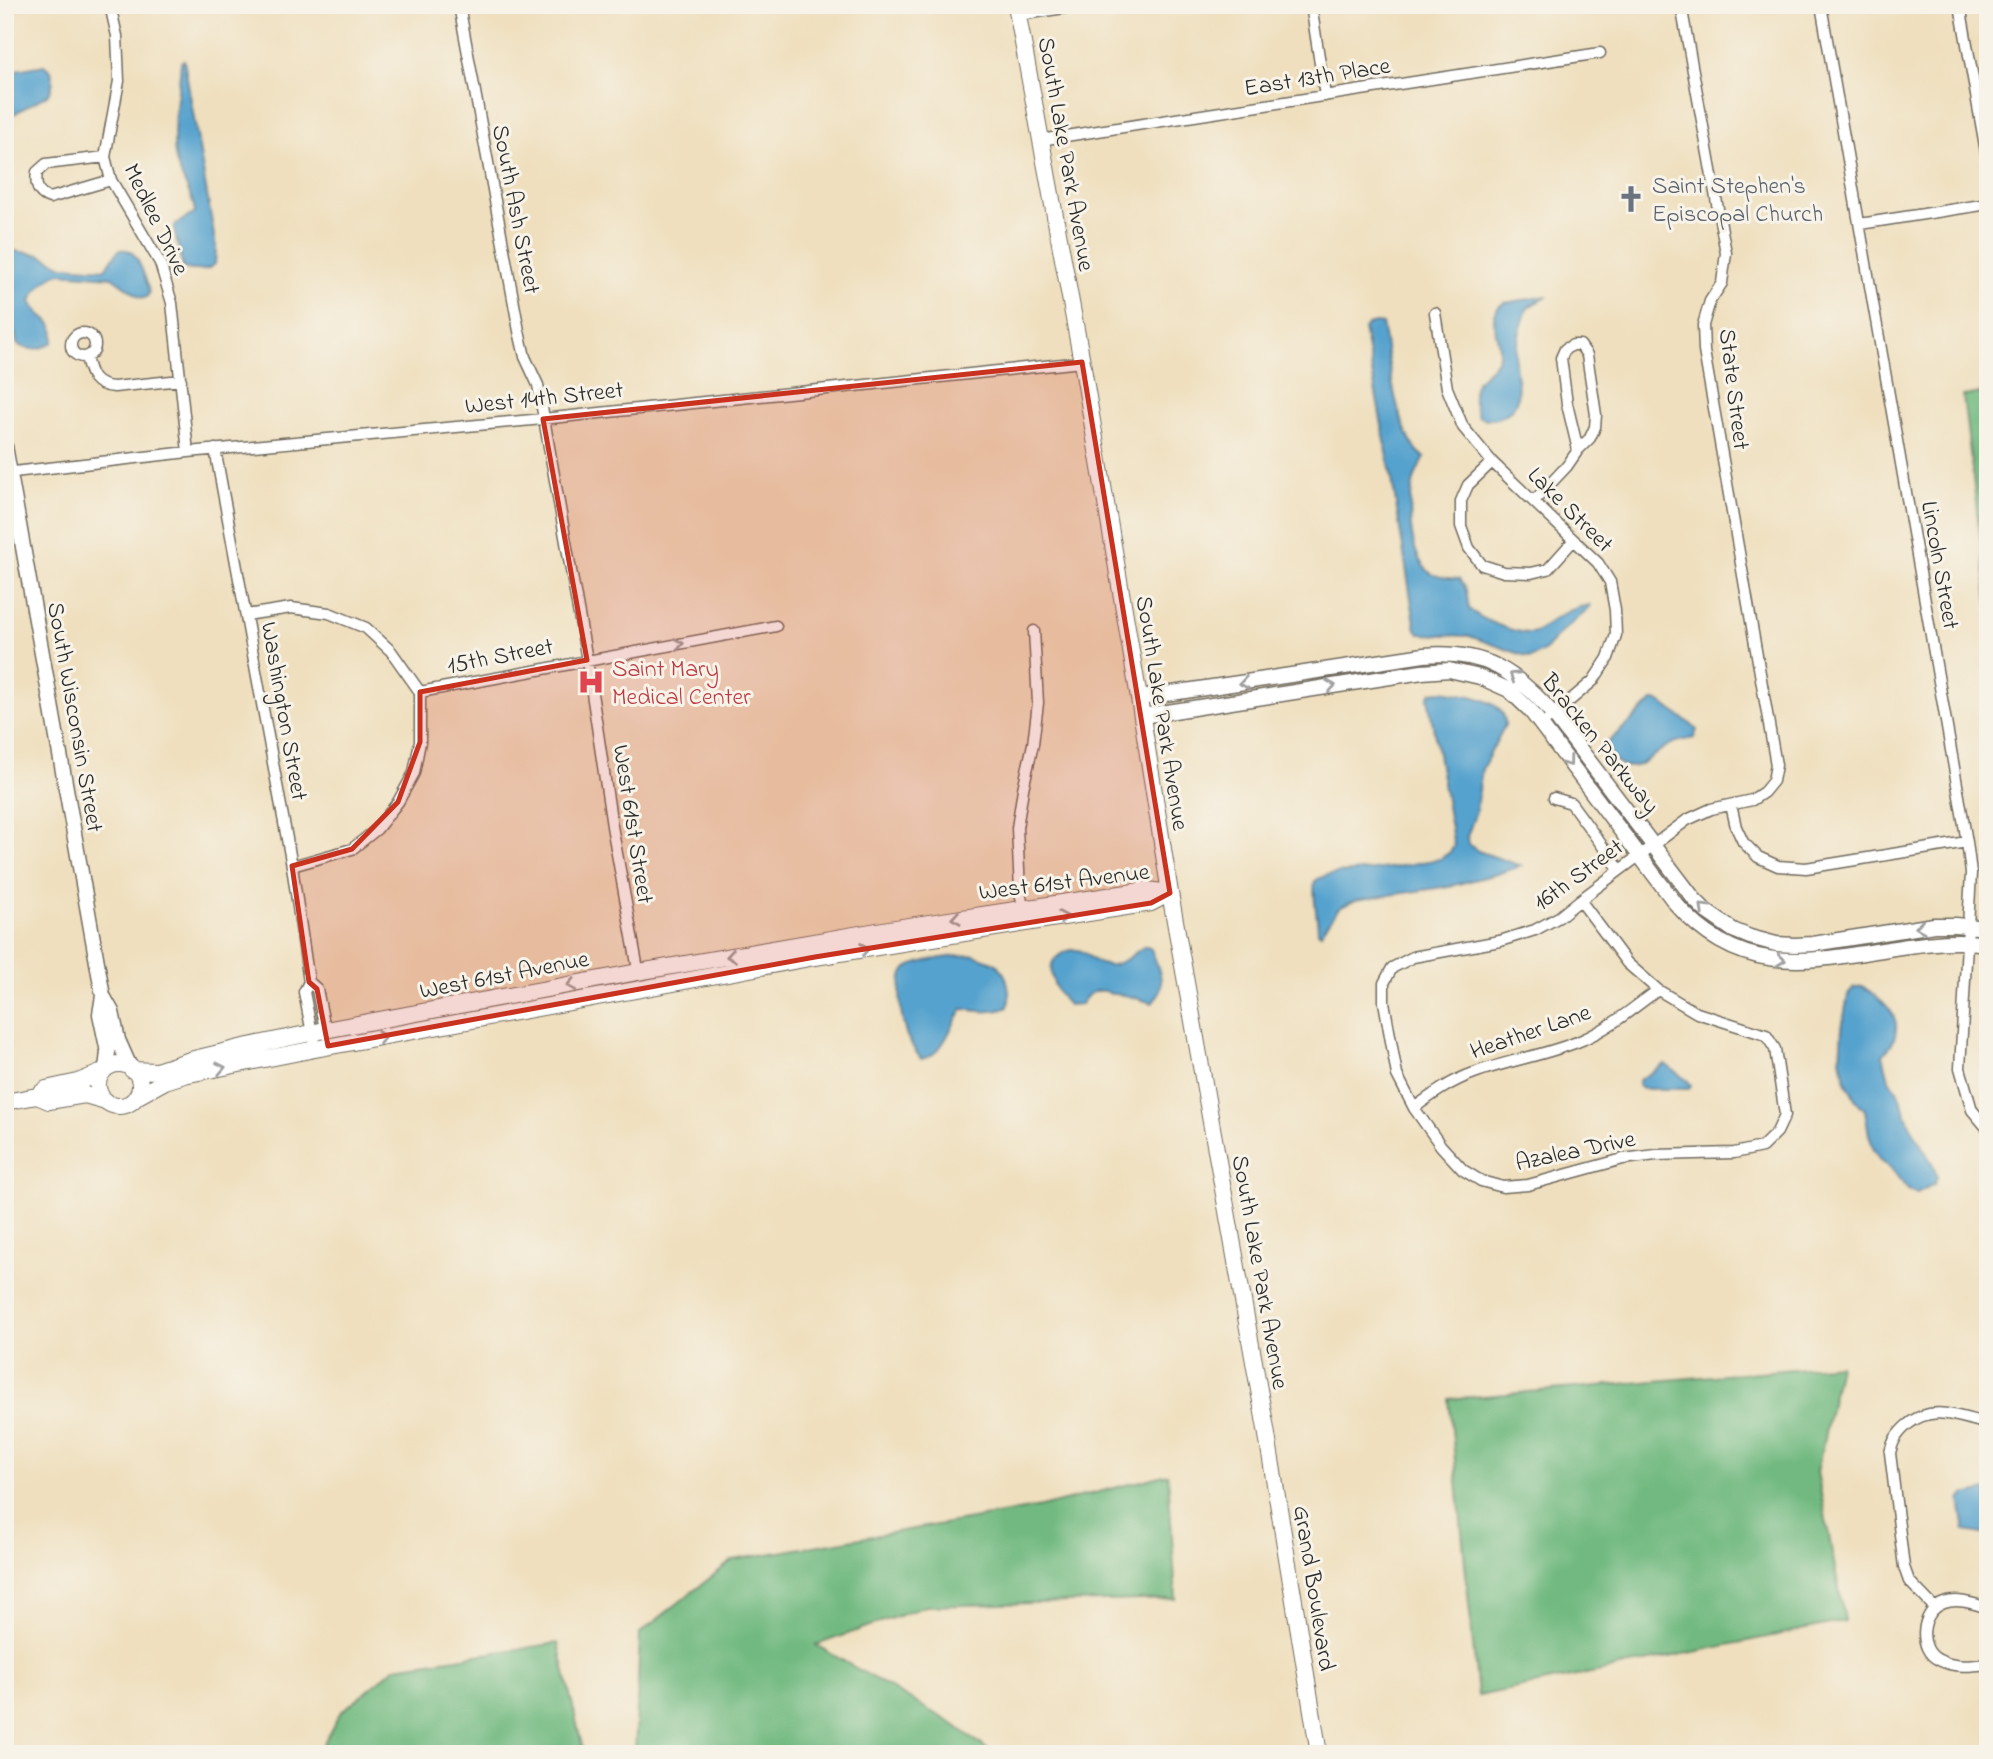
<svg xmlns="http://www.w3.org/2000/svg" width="1993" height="1759" viewBox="0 0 1993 1759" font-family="'Indie Flower',sans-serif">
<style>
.forest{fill:#71b980;stroke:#4e7256;stroke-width:2}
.water{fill:#55a2ce;stroke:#40667c;stroke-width:2}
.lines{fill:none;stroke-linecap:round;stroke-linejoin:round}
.minor-casing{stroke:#706a5e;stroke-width:13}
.tertiary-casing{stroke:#706a5e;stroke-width:17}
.secondary-casing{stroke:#706a5e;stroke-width:18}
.minor{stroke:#fff;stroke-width:10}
.tertiary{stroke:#fff;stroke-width:14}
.secondary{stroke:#fff;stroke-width:16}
.oneway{stroke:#a0a0a0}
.marked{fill:#c8321e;fill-opacity:0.2;stroke:#c8321e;stroke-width:5;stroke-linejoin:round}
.labels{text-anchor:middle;stroke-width:6;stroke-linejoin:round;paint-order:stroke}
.street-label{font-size:24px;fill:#2b2b2b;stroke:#f7f3e8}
.worship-label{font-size:24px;fill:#5b616d;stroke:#f7f3e8;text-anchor:start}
.health-label{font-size:24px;fill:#be3a42;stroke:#f7f3e8;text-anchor:start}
</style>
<rect width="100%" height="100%" fill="#f7f3e8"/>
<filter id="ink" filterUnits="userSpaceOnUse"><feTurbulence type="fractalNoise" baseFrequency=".0143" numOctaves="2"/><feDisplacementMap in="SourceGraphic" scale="14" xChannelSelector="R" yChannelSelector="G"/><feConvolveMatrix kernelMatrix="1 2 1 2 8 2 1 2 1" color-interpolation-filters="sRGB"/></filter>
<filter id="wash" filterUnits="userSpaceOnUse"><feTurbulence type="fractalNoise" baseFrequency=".00686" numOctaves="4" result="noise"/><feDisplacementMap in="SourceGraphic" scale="28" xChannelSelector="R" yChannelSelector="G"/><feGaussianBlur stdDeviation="1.57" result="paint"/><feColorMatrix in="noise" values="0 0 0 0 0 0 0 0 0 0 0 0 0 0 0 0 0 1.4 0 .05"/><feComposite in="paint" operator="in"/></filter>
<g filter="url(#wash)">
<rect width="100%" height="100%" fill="#efdfbe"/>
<!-- forest -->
<path class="forest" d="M1988,392V601L1963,396Z
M1839,1365L1817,1472L1845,1621L1478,1696L1449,1399Z
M1168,1474L1176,1599L926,1606L816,1645L953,1724L994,1754H635L640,1633L733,1560L1041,1507Z
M558,1643L584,1754H318L340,1713L396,1667Z"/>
<!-- water -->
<path class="water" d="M184,60L216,247L215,264C207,272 193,271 183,268L174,229L176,224L195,213C194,195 180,179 176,161C170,133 179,92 181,62Z
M44,65L51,71C53,80 54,88 47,95L5,119V72Z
M119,250C123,250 126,249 130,251C138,255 149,286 149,294L145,298L140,297L112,277L60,273C48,276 35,291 31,301C38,321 58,316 53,342C41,350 29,352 17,344L5,284V252L15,251L41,255L63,266L105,269Z
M1548,296L1528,307C1522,324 1516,341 1515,360C1515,373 1521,392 1515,404C1509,417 1489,423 1478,416C1476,409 1473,401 1473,394C1473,375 1497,371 1499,354C1501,337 1484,314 1504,303Z
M1375,323L1382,324C1389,360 1395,435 1425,458C1422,462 1419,467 1417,472C1406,497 1407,558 1432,574C1439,578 1451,578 1459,579L1466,590L1469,609C1480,619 1521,637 1535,632C1542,629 1548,623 1554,619C1565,612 1576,607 1590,605L1589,609L1560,633L1544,651L1531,658L1469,636L1420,634L1416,630L1392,479L1364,329L1368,325Z
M1441,691C1461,694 1507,698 1505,725L1482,769L1476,811L1467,837L1468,844L1478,851L1521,866L1497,874L1450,886L1356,900L1339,908L1321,933L1318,932C1318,916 1312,896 1315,881C1330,871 1346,873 1363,871C1389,869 1415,863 1440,859L1450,852L1454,846L1428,697L1432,692Z
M1653,701H1659L1692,725L1697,730L1694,738C1685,740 1676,741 1667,746C1651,756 1633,778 1615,760C1610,756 1607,753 1605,747L1608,742Z
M1145,946L1151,949C1158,968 1169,986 1152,1003C1139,999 1127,994 1114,994C1104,994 1114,993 1104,991C1094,989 1086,996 1081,1004L1068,1005C1054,990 1039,961 1068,951C1088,944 1089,968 1112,965C1126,962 1134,953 1145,946Z
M974,955C981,958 990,960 996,964C1008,972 1011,994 1008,1007C993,1014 979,1011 963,1009C949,1026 945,1055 921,1059C915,1050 907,1040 905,1030C901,1017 895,974 909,967C924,959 957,956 974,955Z
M1862,986C1890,1004 1911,1025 1883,1055L1889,1079L1897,1090L1910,1125L1933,1165L1937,1177L1934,1184L1917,1193L1908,1190L1890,1167L1881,1160L1874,1150L1869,1135L1865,1110L1855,1099L1847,1084L1840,1059L1842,1028L1848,995L1853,988Z
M1665,1064L1688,1081L1691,1086L1689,1089H1642L1638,1085L1639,1080Z
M1988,1490V1535L1965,1531L1960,1500L1964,1495Z"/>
</g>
<g filter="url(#ink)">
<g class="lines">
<defs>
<path id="minor" d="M110,5L117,36L119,81L105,157L111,180L160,263L172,303L188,452
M459,5L519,331L525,357L538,385L587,660L612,826L639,975
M1311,5L1325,96
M1821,5L1967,842L1971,873L1960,1068L1972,1110L1988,1129
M1960,5L1988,163
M5,7L15,5
M1018,15L1084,5
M1040,140L1600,53
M105,157L46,164L37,172C35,185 37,194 50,198L111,180
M1860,224L1988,204
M1435,313L1447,388L1463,427L1492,462L1598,563L1610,582L1615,610L1616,635L1608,658L1593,681L1548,719
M71 345a12 12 0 1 1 24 0a12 12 0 1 1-24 0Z
M86,357C90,375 94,386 114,387L181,380
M215,449L292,866L309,982L304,992L315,1049
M1492,462L1468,485L1461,501V526L1469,548L1482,565L1504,572L1531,573L1548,569L1573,541
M5,473L188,452L543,419L1082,362
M1534,501L1567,466L1578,450L1567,404L1561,358L1565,349L1573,345H1580L1587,355L1596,415L1595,427L1590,438L1578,450
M246,615L291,608L329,613L366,628L391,651L420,692V742L414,773L398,802L377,829L352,849L292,866
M420,692L776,626
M1554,798L1571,803L1620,870
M1731,805L1736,827L1743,842L1758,857L1778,866L1806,868L1967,842
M1580,900L1627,963L1658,990L1697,1013L1766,1035L1775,1049L1785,1115L1777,1132L1762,1147L1734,1153L1656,1155L1623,1159L1528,1185L1503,1187L1481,1181L1463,1170L1441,1146L1414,1108L1397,1075L1384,1002V983L1392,968L1413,957L1500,941L1535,930L1559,917L1580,900L1620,870L1687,820L1711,809L1752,800L1764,792L1773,781L1776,765L1704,351L1703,325L1710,301L1722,283L1726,253L1681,5
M1024,913L1020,891L1017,828L1023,789L1033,744L1038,703L1034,631
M309,982L317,989L326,1034
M1414,1108C1433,1094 1451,1081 1474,1073C1509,1060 1547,1055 1582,1040C1610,1028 1633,1008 1658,990
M1935,1608L1909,1581L1904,1567L1890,1453C1893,1440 1897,1434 1907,1425C1932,1403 1959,1417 1988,1424
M1988,1608C1974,1604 1959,1598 1944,1603C1920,1611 1917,1650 1939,1660C1954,1668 1971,1666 1988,1664"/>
<path id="tertiary" d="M5,446L103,996L100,1014L108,1052L106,1069
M1139,698L1424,655C1484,650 1516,671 1554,715L1694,899L1707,912L1733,930L1750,937L1776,944L1795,945L1813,944L1934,925H1955L1988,928
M1142,716L1422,672L1449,670L1480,677L1509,690L1530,710L1676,904C1768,1011 1874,929 1988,944
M103,996L112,1012L118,1040L130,1067"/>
<path id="secondary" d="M1016,5L1082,362L1139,698L1170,893L1266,1429L1319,1754
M98 1085a21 21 0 1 1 42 0a21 21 0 1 1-42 0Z
M132,1070L156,1071L190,1060L244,1047L325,1030L638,972L889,929L1147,890L1170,893
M37,1096L49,1101L85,1095L106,1101
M136,1097L165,1081L184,1075L315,1049L815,957L1151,903L1170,893
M5,1102L37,1096L46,1089L78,1082L103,1072"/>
</defs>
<!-- minor casing -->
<use href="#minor" class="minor-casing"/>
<!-- tertiary casing -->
<use href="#tertiary" class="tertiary-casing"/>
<!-- secondary casing -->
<use href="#secondary" class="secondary-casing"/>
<!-- minor -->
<use href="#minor" class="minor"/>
<!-- tertiary -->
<use href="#tertiary" class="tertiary"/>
<!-- secondary -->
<use href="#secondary" class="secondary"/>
</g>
<!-- one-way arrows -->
<defs><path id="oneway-chevron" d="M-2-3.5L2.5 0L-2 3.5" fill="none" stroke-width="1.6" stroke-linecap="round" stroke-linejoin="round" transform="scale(1.75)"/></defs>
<g class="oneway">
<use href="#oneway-chevron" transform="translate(679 644) rotate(-10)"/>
<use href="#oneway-chevron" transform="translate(1514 676) rotate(-147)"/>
<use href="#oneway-chevron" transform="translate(1244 683) rotate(171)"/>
<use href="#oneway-chevron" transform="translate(1331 686) rotate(-9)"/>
<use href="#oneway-chevron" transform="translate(1568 762) rotate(53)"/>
<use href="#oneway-chevron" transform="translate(1704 908) rotate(-136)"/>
<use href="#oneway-chevron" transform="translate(1063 917) rotate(-10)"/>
<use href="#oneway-chevron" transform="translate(956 918) rotate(171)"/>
<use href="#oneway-chevron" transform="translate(1920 927) rotate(172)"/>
<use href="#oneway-chevron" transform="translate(865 949) rotate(-9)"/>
<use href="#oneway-chevron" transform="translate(731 956) rotate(170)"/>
<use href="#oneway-chevron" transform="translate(1781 960) rotate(6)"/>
<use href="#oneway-chevron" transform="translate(571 985) rotate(169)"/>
<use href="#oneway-chevron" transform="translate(382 1037) rotate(-10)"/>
<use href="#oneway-chevron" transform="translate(221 1068) rotate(-11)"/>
</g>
</g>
<!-- marked area -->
<path class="marked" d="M1082,362L1170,893L1151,903L815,957L328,1046L317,989L309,982L292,866L352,849L398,802L420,742V692L587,660L543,419Z"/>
<!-- icons -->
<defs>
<symbol id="church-bare" viewBox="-9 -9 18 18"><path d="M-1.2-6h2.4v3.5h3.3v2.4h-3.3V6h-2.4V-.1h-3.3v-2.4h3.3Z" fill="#6b7280" stroke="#f7f3e8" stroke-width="2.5" paint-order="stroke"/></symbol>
<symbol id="hospital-bare" viewBox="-9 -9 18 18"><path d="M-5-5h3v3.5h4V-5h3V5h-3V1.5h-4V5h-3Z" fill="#e0444e" stroke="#f7f3e8" stroke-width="2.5" paint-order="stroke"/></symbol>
</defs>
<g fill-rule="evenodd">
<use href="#church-bare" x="1612" y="180" width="38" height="38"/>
<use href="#hospital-bare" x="572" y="663" width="38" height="38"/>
</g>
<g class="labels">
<!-- street labels -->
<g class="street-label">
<text transform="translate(1317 76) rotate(-9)" y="8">East 13th Place</text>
<text transform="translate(1067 154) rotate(80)" y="8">South Lake Park Avenue</text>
<text transform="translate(517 209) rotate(79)" y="8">South Ash Street</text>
<text transform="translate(157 219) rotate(64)" y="8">Medlee Drive</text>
<text transform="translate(1735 389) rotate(83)" y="8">State Street</text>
<text transform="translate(544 397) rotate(-6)" y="8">West 14th Street</text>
<text transform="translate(1571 509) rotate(45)" y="8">Lake Street</text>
<text transform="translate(1941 565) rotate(80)" y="8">Lincoln Street</text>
<text transform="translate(500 655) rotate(-11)" y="8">15th Street</text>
<text transform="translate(285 711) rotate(80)" y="8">Washington Street</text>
<text transform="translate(1163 713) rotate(81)" y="8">South Lake Park Avenue</text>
<text transform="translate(76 717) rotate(80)" y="8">South Wisconsin Street</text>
<text transform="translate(1601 743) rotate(51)" y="8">Bracken Parkway</text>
<text transform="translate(634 824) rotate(81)" y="8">West 61st Street</text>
<text transform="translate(1578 874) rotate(-36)" y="8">16th Street</text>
<text transform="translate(1064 881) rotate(-7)" y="8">West 61st Avenue</text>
<text transform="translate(504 974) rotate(-11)" y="8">West 61st Avenue</text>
<text transform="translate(1530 1031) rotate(-19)" y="8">Heather Lane</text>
<text transform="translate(1575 1150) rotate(-12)" y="8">Azalea Drive</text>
<text transform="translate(1261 1272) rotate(80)" y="8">South Lake Park Avenue</text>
<text transform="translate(1315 1588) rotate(81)" y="8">Grand Boulevard</text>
</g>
<!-- worship labels -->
<g class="worship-label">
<text x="1652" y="193">Saint Stephen's<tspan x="1652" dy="28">Episcopal Church</tspan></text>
</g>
<!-- health labels -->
<g class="health-label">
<text x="612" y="676">Saint Mary<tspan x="612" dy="28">Medical Center</tspan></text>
</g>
</g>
<!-- margin -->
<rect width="1993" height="1759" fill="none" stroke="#f7f3e8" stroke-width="28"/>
</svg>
